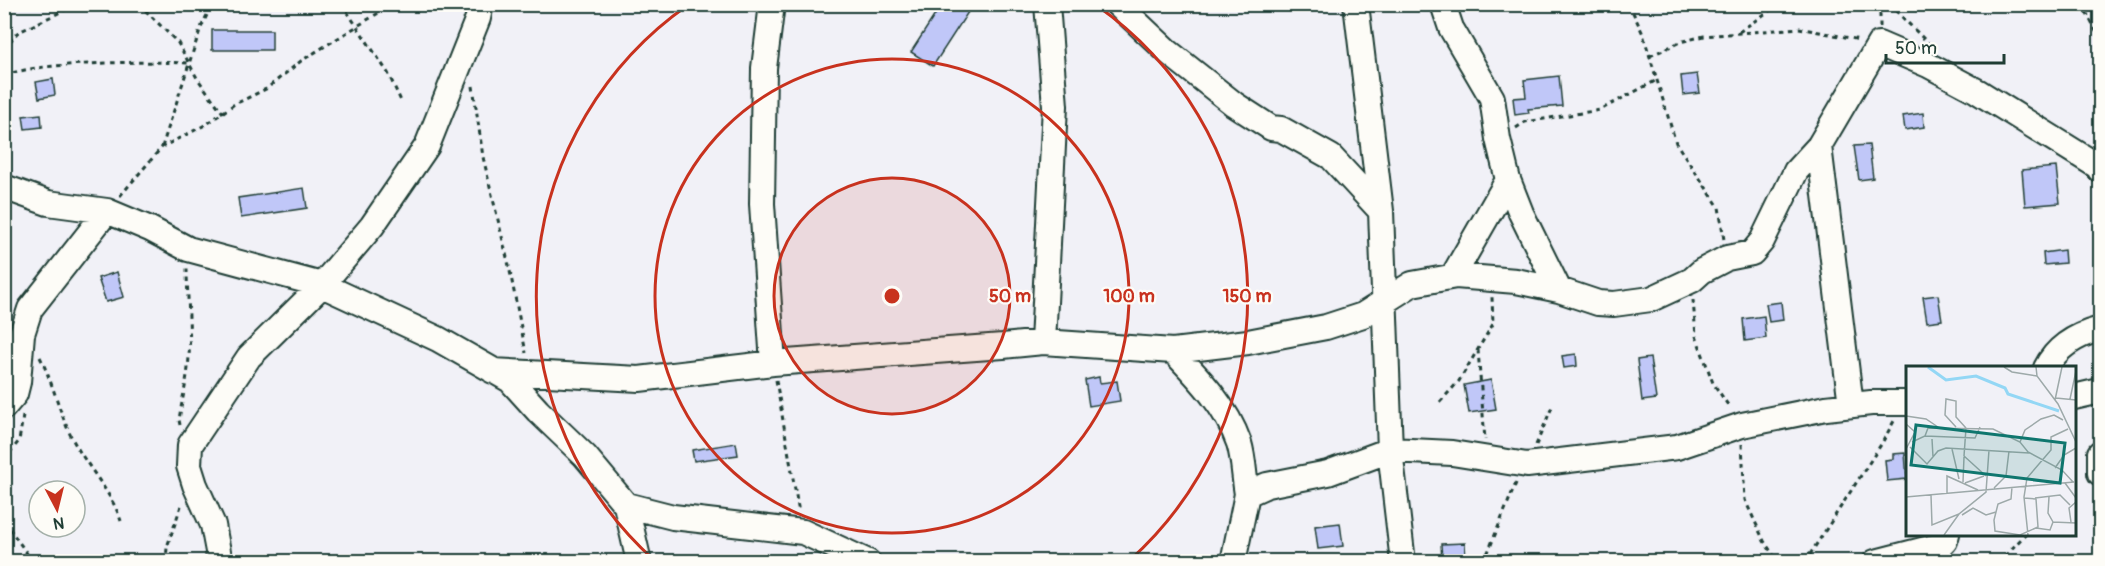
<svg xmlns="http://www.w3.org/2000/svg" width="2105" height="566" viewBox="0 0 2105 566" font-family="Pangolin,sans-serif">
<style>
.building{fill:#c0c7f8;stroke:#1f3d34;stroke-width:1.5}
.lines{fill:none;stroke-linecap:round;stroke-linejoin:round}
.minor-casing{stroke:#1f3d34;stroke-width:28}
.path{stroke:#1f3d34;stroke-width:3;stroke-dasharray:4.5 4.5;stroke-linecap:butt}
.minor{stroke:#fdfcf7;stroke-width:24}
.ring{fill:none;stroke:#c8321e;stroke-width:3}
.inset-river{fill:none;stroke:#93d7f5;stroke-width:3}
.inset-road{fill:none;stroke:#9da9a9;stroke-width:1.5}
.view{fill:#0f766e;fill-opacity:0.15;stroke:#0f766e;stroke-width:3}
.inset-edge{fill:none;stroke:#1f3d34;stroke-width:3}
.centre{fill:#c8321e;stroke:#fdfcf7;stroke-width:3}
.ring-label{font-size:18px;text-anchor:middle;font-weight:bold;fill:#c8321e;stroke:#fdfcf7;stroke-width:4.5;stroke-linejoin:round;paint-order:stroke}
</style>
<rect width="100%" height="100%" fill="#f1f1f7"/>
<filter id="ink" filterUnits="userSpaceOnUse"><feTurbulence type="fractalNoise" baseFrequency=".0167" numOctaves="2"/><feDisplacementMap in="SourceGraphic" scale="12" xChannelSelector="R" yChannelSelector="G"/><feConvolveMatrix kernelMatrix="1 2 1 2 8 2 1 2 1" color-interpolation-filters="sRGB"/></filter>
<g filter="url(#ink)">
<!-- building -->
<path class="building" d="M942,4H963L970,9L933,66L911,52Z
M212,30H272V50H212Z
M1697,74L1700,93L1683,95L1681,76Z
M1559,76L1562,106L1528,109L1529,113L1515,115L1513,98L1526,97L1524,80Z
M53,79L55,95L39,98L36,82Z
M1923,113L1924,127L1905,130L1903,116Z
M41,114L42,127L25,129L23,116Z
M1869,145L1873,178L1859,180L1854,146Z
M2056,167L2060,203L2025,206L2022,170Z
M304,188L307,208L241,218L238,198Z
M2064,250L2065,263L2044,265L2043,253Z
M117,272L124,297L106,302L98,278Z
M1938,295L1942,320L1927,322L1923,297Z
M1781,302L1783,320L1769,322L1766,304Z
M1764,316L1766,338L1745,341L1743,319Z
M1576,354L1577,366L1564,368L1562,356Z
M1650,358L1656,399L1642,401L1637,360Z
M1099,377L1100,383L1117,381L1120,401L1089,406L1085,380Z
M1491,380L1496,409L1469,413L1464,385Z
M736,443L738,455L694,461L692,450Z
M1905,453L1907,479L1887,481L1885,460L1893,459V454Z
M1340,523L1343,546L1318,549L1315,526Z
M1465,543L1466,561H1442L1441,544Z"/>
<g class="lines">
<defs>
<path id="minor" d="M772,4L764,68L762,204L773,363
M1117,4L1167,51L1234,104L1271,128L1281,129L1331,157L1381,211L1390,450L1403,562
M1356,4L1381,211
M1443,4L1451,28L1492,98L1498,139L1508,180L1521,213L1559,290
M1819,146L1851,405
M4,187L48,203L107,211L150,229L188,249L322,285L438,339L510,380L538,411L585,456L626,505L673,517L803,532L868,562
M1453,276L1508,180
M1043,342L1055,106L1047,4
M1173,351C1200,379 1226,406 1239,443C1244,459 1244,478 1247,494
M2046,368C2057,346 2077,335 2100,329
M493,371L639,379L773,363L1003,346L1043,342L1173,351L1248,342L1326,327L1363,315L1412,284L1456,276L1516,281L1559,290L1598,303L1614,304L1651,299L1692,280L1702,271L1727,258L1752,253L1762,241L1796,171L1819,146L1879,44L1928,65L1977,91L2099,167L2100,170
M2074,397L2100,391
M4,407L15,394L18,382L22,334L30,309L107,211
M2100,453V473
M626,505L639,562
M220,562L213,525L195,485L189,466L190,445L249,357L322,285L372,226L427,146L478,18L481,4
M1233,562L1247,494L1267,485L1328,473L1390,450L1452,453L1527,465L1677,447L1742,425L1826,408L1871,403H1907
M1875,562L1941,545L1945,541L1947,534"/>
</defs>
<!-- minor casing -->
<use href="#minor" class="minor-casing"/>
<!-- path -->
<path class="path" d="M139,4L178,43L197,78L223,113
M342,4L388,73L401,101
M1629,4L1643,34L1676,143L1719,207L1724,240
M1889,4L1928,43
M2082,4L2100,39
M1880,27V4
M1739,32L1779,4
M4,49L17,33L77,4
M1650,56L1680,42L1704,36L1799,28L1860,40
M4,75C38,65 71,65 106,63C134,62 161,62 189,63
M473,86L483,157L509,266L526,353
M1516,128L1525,122L1600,110L1657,80
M162,147L200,30L212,4
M120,196L162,147L207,124L233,105L266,89L301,61L393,4
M1693,300L1696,336L1713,383L1730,408
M1478,350L1485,440
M40,357C52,381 58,407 69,432C83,463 111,490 121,521
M776,380L799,513
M1440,402L1459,381L1493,324L1492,297
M180,425L179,420C182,399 188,378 189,356C191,326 187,297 187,268
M1742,444L1745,500L1764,541L1778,562
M1536,445L1552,407
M4,460L19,441L23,416
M4,521L33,562
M166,562L167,547L182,503
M495,562L558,560L561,562
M1484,562L1516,483
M1805,562L1882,443L1894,421
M1999,562L2026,534"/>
<!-- minor -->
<use href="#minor" class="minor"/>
</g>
</g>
<!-- distance rings -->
<circle cx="892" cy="296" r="118" fill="#c8321e" fill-opacity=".12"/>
<g class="ring">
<circle cx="892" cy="296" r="118"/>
<circle cx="892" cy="296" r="237"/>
<path d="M654 560A355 355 0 0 1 688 5M1096 5A355 355 0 0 1 1130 560"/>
</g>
<!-- overview -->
<g transform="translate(1906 366)">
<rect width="170" height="170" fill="#f1f1f7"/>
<path class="inset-river" d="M22,1L40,14L70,10L99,22L102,28L153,45"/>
<path class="inset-road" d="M98,1L106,6L131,10M130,1L131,10L152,38L170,76M150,32L170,34M164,33L170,5M149,34L156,1M0,50L20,53L32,61M50,61L39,49L40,33L50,35V51L60,62M60,62L58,90L80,110M19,70L69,72L74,61M26,73L27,91M6,76L19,70L22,62L87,63L114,76L122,86L156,104L167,116M114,76L119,64L135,53L148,49L157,54M4,81L21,98L32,85L40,82L123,87M0,83L9,66L0,58V50M46,83L53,113M149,102L158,89L170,82M57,116L58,91M59,117L78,110M159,117L170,132M106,121L105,133L92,138L88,154L89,165L114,169L132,161L130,133L118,132M88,122L100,110L103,85M41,128V110L72,124M25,129L26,159L53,148M0,131L168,116M143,131L142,147L147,156M129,132L154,129L164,139M56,149L67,142L80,149L90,146M165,156L163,142L170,136M130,162L144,164L147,156L170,157M38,169L53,148L80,126L83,84M122,169L118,131L121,112L145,84V71L162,63"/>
<path class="view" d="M10,59L159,77L154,117L5,99Z"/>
<rect width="170" height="170" class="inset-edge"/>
</g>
<circle cx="892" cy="296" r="9" class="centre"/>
<g class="ring-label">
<text x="1010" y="302">50 m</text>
<text x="1129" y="302">100 m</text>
<text x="1247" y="302">150 m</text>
</g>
<!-- margin -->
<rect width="2105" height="566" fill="none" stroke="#fdfcf7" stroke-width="24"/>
<rect x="12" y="12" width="2081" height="542" fill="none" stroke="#1f3d34" stroke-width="2" filter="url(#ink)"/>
<!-- north arrow -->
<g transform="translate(57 509) rotate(173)"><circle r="28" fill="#fdfcf7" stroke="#a4b0a9" stroke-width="1.5"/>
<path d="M0-4.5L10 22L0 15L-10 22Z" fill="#c8321e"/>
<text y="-9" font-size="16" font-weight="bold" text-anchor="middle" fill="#1f3d34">N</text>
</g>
<!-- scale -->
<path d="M1886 54v9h118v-9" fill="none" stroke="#1f3d34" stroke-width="3"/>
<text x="1895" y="54" font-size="18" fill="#1f3d34" stroke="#fdfcf7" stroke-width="4.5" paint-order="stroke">50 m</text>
</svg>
